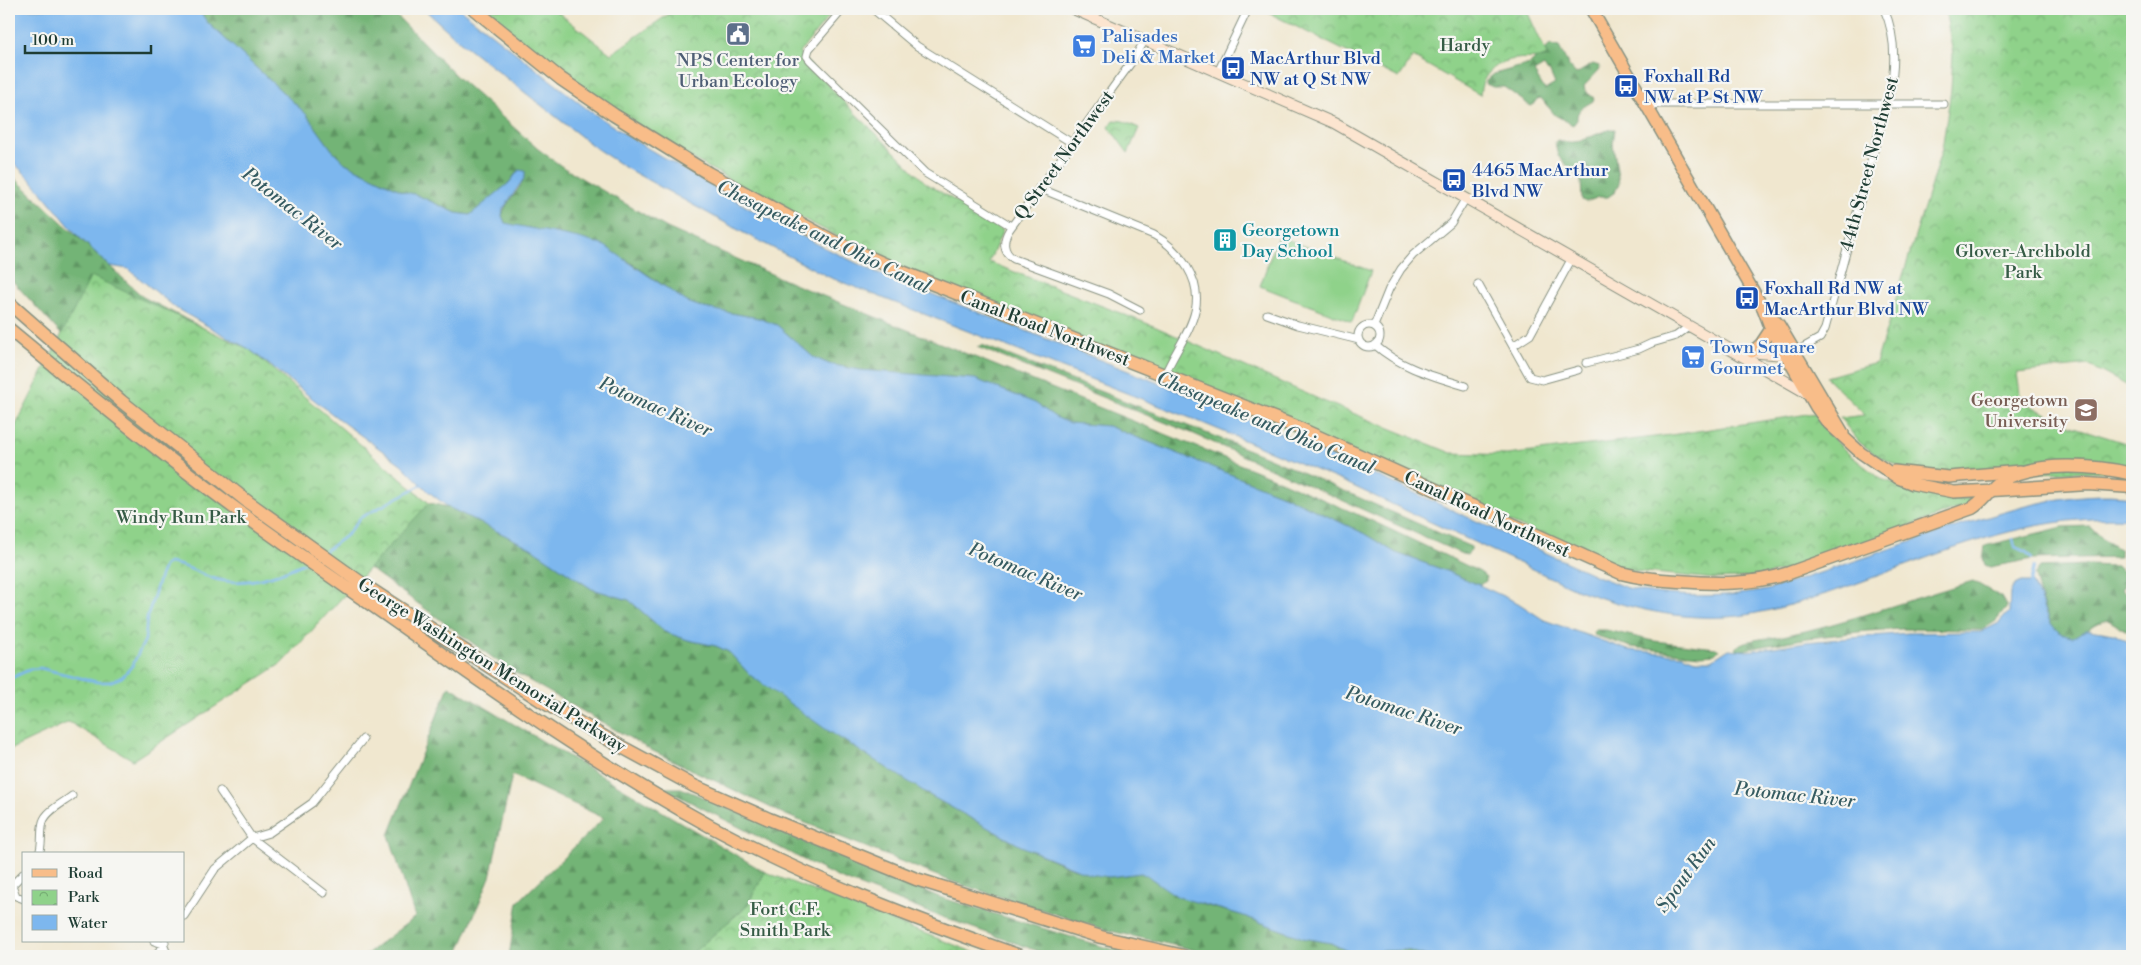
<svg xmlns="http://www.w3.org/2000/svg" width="2141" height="965" viewBox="0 0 2141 965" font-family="'Libre Bodoni',serif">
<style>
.forest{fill:url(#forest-firs);stroke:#497855;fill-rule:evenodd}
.park{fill:url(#park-crowns);stroke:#57885f}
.pitch{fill:#8fd28a;stroke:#57885f}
.water{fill:#7db7ee;stroke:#4e7a91}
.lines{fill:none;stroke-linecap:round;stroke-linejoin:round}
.stream{stroke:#7db7ee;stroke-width:2.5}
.street-casing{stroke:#889282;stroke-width:9}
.secondary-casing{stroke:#889282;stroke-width:12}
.primary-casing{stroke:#889282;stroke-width:14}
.highway-casing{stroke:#889282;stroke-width:15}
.street{stroke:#fff;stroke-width:7}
.secondary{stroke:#fce5d0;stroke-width:10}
.primary{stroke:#f8bd89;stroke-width:11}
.highway{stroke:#f8bd89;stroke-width:12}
.labels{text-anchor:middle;stroke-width:4.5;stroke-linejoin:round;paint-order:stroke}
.shop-label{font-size:18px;fill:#366cbe;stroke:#f6f6f2;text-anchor:start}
.park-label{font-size:18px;fill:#355b45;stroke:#f6f6f2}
.transit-label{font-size:18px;fill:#164399;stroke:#f6f6f2;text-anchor:start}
.service-label{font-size:18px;fill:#4e5e75;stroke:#f6f6f2}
.street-label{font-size:18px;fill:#1f3d34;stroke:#f6f6f2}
.culture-label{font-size:18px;fill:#0d838f;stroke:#f6f6f2;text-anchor:start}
.education-label{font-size:18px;fill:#785e54;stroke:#f6f6f2;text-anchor:end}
.water-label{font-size:19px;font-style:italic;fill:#365c62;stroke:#f6f6f2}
</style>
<defs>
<pattern id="forest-firs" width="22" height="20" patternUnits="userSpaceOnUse" patternTransform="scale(1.25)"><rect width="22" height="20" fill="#73b476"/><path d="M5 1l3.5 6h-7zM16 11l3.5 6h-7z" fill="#5e9462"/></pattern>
<pattern id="park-crowns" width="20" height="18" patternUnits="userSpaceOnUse" patternTransform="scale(1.25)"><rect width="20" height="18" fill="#8fd28a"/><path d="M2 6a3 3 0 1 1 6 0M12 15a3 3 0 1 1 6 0" fill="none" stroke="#74ac72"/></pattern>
</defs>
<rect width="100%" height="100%" fill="#f6f6f2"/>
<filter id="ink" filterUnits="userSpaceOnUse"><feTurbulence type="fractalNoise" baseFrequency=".02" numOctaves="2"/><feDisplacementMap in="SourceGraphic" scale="10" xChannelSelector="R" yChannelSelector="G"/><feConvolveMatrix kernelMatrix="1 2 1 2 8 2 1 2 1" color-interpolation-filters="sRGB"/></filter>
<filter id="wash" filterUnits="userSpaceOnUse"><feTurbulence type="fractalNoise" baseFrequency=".0096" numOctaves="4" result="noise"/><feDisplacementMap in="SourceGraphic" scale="20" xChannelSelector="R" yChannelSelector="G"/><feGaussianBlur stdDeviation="1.12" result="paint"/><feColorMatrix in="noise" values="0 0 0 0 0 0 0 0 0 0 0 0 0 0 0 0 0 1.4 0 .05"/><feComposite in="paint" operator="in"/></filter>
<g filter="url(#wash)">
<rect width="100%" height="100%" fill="#f0e7cf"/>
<!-- forest -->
<path class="forest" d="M198,9H390L456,76L538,149L564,168L667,228L796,285L1269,476L1368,519L1480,572L1486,577V581L1479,585L1441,569L1396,553L1363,533L1285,496L1108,426L1069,423L1055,417L1035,403L975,379L860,370L829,364L813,357L777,325L758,318L704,308L687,302L627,260L505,223L502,216C505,200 525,189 525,171L516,173L509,183L471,215L456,213L417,195L402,191L345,163L332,150L306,114L208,23Z
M1550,45L1559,47L1569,66L1576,74L1593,64L1599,66L1600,69L1584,86L1585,91L1594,98L1593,101C1584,107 1576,109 1577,120L1573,125L1555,115L1541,98L1537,99L1532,106L1529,105L1504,87H1493L1486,84V81L1494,74L1530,64ZM1544,66L1547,71L1549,70L1555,84L1545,90L1534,72Z
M1615,129L1613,144L1619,184L1615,192L1608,197H1599L1586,202L1582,200L1581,180L1558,156L1555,142L1557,140C1583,148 1591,132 1615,129Z
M9,173L143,297L250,352L429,503L448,507L531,548L592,589L629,600L665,632L688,640L716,646L729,652L750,675L931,796L1021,846L1072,868L1109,877L1141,873L1149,877L1161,885L1204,905L1241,915L1303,938L1331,943L1349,952L1407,950L1426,956H1470H1224L1208,953L1106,930L950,881L786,815L651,750L507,668L369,568L61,334L9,277Z
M982,345L1267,457L1471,547V550L1467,555L1462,554L1194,434L977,347Z
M2090,526L2101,537L2120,550V557L2032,559L1990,567L1985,565L1983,559L1985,546L2063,527Z
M2087,565L2117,566L2127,576L2128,582L2121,589L2132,598V634L2108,620C2095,622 2088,631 2077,636C2050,648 2038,590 2035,574L2040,567Z
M1973,581L2001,597L2007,607L1996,621L1982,630L1902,629L1867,631L1808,638L1742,650H1737L1735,648C1746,638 1769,639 1783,636C1847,623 1910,599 1973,581Z
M1596,630H1606L1654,641L1716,648L1719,650L1715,654L1699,655L1631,647L1594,635L1593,632Z
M449,686L765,872L747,906L689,956H509L518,902L604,818L512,775L490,877L457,956H364L415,917L389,835Z
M663,788H681L939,897L1111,949L1147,956H1052L928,912L837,877Z"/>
<!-- park -->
<path class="park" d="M481,9H554L611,54L676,9H835L799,53L848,106L926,183L1003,230L989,262L1156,327L1323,401L1451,453L1507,455L1671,435L1815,413L1834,439L1850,455L1881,479L1926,494L1970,499L1965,506L1790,569L1758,577L1715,579L1625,570L893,264C792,214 691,163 599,99C559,70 520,39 481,9Z
M1264,9H1530L1527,11L1547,55C1536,61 1528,57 1516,59C1497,61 1481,75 1480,95L1413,57L1399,78L1263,10Z
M1945,9H2132V388L2088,365L2017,373L2021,401L2071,426L2132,445V471L1955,474L1906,470L1876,455L1859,442L1840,418L1865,415L1826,377L1876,363L1942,149L1951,90L1953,54Z
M1114,120L1123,121L1139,128L1128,153L1109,127Z
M91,276L249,349L429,503L282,663L133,760L69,722L9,750V439Z
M765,872L983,956H689L747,906Z"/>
<!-- pitch -->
<path class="pitch" d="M1278,236L1371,271L1352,322L1260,286Z"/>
<!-- water -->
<path class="water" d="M9,9H198L208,23L306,114L332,150L345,163L402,191L417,195L456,213L470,215L509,183L519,170L525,171V177L503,209L502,216L505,223L579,238L605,246L687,302L704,308L758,318L777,325L813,357L829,364L860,370L975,379L1035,403L1055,417L1069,423L1108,426L1285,496L1363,533L1396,553L1441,569L1479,585L1518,603L1544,620L1628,650L1683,655L1696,660H1712L1729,649L1748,651L1806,642L1908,633L1981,632L1999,623L2009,612L2010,593L2014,585L2022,582H2032C2044,601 2046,635 2073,637L2086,630H2090L2114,634L2132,644V956H1426L1407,950L1349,952L1331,943L1303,938L1241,915L1178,897L1149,877L1141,873L1109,877L1089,874L1021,846L931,796L824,728L750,675L729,652L716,646L688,640L665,632L629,600L592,589L531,548L448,507L429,492L401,464L345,424L249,349L177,309L128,269L110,266L77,235L33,182L9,158Z
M424,9H460L587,109L637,142L752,210L815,243L873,271L1141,376L1314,447L1599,577C1609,580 1618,585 1628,588C1668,598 1726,598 1767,590C1832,570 1896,546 1962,525C2018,508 2073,489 2132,497V519C2111,517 2090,519 2068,521C1989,530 1916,563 1841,589C1807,600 1775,611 1739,616C1682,622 1626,608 1573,588L1342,481L1193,419L829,277L742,232L626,168L597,149L458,40Z"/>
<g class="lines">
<!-- stream -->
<path class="stream" d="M2013,539L2015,547L2026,552L2032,558
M324,552L348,534L360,518L423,484
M2030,584L2034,567
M9,679L31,669L40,668L97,682H109L122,677L132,666L145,640L147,618L160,576L164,566L168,563C185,564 197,573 212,578C242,588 277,576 304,563"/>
</g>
</g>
<g filter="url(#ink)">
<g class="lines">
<defs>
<path id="street" d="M843,9L809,49L807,56L810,60L925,173L1011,226
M873,9L917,46L1072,143
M1218,72L1248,9
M1647,107L1659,104H1944
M1039,188L1154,235C1169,243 1178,253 1187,267C1212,308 1182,336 1165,374
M1478,284L1530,377L1542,380L1578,370
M1140,310L1109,294L1014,259C1002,252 1003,240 1009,230L1133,60L1145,40
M1267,314L1298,325L1359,340
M1358 336a11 11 0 1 1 22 0a11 11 0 1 1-22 0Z
M1374,326L1389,289L1401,269L1413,255L1451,223L1466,198
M1375,345C1401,368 1433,376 1465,386
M1513,346L1530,335L1572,258
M1795,352L1820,338L1825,329L1890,92C1896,63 1896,36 1884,9
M1586,363L1639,349L1652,343L1676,336L1690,326
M220,791L252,838L324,893
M39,854C43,844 40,833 43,822C46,811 63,803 72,796
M24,873L12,885L16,896L24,899
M184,916L215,869L252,838L269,833L312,803L363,739
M154,941L163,944L168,956
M156,956L165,942"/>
<path id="secondary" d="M1073,9L1334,123L1810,395
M1747,352L1785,355L1792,353"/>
<path id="primary" d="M1591,9L1763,308L1771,329L1816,407L1827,422L1861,453L1898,478L1913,484L1954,492L1992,490
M1768,313L1779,325L1843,433
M1752,352L1761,344L1771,329
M1894,471L1949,477L2020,471"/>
<path id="highway" d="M474,9L561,79L614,115L708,173L833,241L900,271L1294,426L1621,573C1640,578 1659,580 1678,581C1717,584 1752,585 1789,573L1972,508C1984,501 1991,487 2003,480C2036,461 2096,465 2132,474
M9,303L121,401L248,502L367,587L545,703L620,746L694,786L769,819L916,879L1101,937L1184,956
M9,329C85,392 161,454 240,512C293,551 348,588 402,626C502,697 602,767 710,826C809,879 914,919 1020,956
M1992,490L2088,484L2132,487"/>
</defs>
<!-- street casing -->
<use href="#street" class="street-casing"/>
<!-- secondary casing -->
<use href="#secondary" class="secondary-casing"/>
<!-- primary casing -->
<use href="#primary" class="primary-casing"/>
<!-- highway casing -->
<use href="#highway" class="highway-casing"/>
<!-- street -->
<use href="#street" class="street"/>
<!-- secondary -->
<use href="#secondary" class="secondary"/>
<!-- primary -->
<use href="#primary" class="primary"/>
<!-- highway -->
<use href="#highway" class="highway"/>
</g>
</g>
<!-- icons -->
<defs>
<symbol id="civic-square" viewBox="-11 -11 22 22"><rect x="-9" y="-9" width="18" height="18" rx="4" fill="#5c6f8a" stroke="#f6f6f2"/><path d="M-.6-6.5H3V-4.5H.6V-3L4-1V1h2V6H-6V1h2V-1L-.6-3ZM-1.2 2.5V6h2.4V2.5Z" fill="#fff"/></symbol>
<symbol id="supermarket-square" viewBox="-11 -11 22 22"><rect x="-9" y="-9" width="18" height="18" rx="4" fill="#3f7fe0" stroke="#f6f6f2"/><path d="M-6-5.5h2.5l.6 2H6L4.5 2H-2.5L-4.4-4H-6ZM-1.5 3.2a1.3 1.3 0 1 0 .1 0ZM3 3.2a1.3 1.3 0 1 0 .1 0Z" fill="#fff"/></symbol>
<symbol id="bus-square" viewBox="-11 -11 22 22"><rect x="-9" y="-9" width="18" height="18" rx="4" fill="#1a4fb4" stroke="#f6f6f2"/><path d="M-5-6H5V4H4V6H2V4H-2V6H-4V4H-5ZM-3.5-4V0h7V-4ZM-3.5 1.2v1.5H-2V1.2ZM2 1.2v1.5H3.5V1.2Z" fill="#fff"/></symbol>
<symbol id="building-square" viewBox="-11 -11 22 22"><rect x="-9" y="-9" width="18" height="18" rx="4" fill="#0f9aa8" stroke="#f6f6f2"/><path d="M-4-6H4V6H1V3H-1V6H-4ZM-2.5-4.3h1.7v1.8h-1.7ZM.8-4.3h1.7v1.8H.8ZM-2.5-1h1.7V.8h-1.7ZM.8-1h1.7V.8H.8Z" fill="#fff"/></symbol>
<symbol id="university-square" viewBox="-11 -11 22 22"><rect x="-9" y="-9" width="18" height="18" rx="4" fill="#8d6e63" stroke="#f6f6f2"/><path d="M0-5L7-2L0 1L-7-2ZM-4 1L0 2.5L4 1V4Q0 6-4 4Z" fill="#fff"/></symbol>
</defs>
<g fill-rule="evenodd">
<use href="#civic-square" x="724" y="20" width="28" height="28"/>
<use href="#supermarket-square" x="1070" y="32" width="28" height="28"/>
<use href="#bus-square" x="1219" y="54" width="28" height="28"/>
<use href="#bus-square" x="1612" y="72" width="28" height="28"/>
<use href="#bus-square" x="1440" y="166" width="28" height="28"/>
<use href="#building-square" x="1211" y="226" width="28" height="28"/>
<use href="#bus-square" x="1733" y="284" width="28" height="28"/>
<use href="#supermarket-square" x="1679" y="343" width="28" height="28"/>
<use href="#university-square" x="2072" y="396" width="28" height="28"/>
</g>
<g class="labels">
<!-- shop labels -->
<g class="shop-label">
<text x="1102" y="42">Palisades<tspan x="1102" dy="21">Deli &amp; Market</tspan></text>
<text x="1710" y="353">Town Square<tspan x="1710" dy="21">Gourmet</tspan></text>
</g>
<!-- park labels -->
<g class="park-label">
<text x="1465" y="51">Hardy</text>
<text x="2023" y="257">Glover-Archbold<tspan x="2023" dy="21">Park</tspan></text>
<text x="181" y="523">Windy Run Park</text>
<text x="785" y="915">Fort C.F.<tspan x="785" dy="21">Smith Park</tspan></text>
</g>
<!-- transit labels -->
<g class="transit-label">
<text x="1250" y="64">MacArthur Blvd<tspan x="1250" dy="21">NW at Q St NW</tspan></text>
<text x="1644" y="82">Foxhall Rd<tspan x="1644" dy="21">NW at P St NW</tspan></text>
<text x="1472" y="176">4465 MacArthur<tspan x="1472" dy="21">Blvd NW</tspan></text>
<text x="1764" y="294">Foxhall Rd NW at<tspan x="1764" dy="21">MacArthur Blvd NW</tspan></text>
</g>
<!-- service labels -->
<g class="service-label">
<text x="738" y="66">NPS Center for<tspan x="738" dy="21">Urban Ecology</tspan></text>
</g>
<!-- street labels -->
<g class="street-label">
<text transform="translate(1064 155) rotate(-54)" y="6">Q Street Northwest</text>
<text transform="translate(1869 164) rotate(-75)" y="6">44th Street Northwest</text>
<text transform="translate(1045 328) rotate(21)" y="6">Canal Road Northwest</text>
<text transform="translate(1487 514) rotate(25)" y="6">Canal Road Northwest</text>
<text transform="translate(492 665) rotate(32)" y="6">George Washington Memorial Parkway</text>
</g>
<!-- culture labels -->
<g class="culture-label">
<text x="1242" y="236">Georgetown<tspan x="1242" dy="21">Day School</tspan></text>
</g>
<!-- education labels -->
<g class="education-label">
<text x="2068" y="406">Georgetown<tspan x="2068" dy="21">University</tspan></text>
</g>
<!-- water labels -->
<g class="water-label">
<text transform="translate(293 208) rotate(38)" y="7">Potomac River</text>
<text transform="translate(824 236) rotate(26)" y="7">Chesapeake and Ohio Canal</text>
<text transform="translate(656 406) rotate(24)" y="7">Potomac River</text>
<text transform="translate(1266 422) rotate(23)" y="7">Chesapeake and Ohio Canal</text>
<text transform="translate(1026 571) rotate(23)" y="7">Potomac River</text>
<text transform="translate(1404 710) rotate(18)" y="7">Potomac River</text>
<text transform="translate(1795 794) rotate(6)" y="7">Potomac River</text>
<text transform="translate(1685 874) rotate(-54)" y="7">Spout Run</text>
</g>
</g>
<!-- margin -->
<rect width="2141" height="965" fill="none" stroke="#f6f6f2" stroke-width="30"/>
<!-- legend -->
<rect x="22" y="852" width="162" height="90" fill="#f6f6f2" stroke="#a0aca6"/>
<rect x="32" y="869" width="25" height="8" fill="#f8bd89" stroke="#a0aca6"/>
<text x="68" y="878" font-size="15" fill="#1f3d34">Road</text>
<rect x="32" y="890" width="25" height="15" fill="url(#park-crowns)" stroke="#a0aca6"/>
<text x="68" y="902" font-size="15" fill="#1f3d34">Park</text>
<rect x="32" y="915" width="25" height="15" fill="#7db7ee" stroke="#a0aca6"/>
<text x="68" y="928" font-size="15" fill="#1f3d34">Water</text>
<!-- scale -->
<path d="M25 45v8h126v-8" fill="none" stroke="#1f3d34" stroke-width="2.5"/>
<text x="32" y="45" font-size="15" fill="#1f3d34" stroke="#f6f6f2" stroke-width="4" paint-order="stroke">100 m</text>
</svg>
